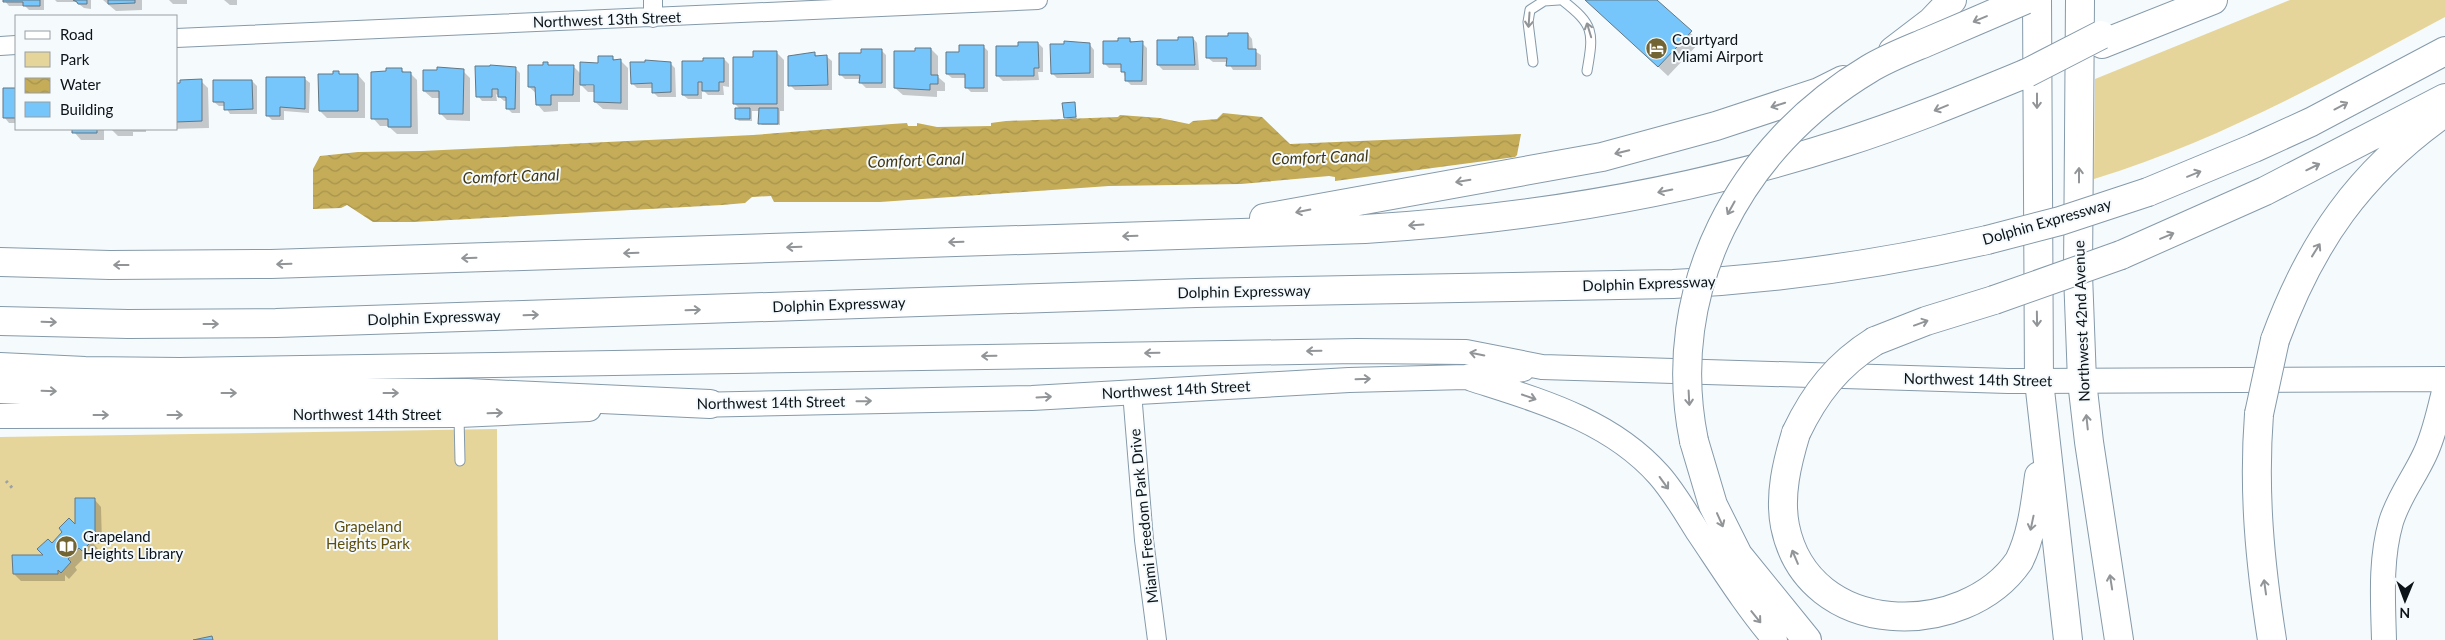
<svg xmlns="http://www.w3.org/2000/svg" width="2445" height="640" viewBox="0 0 2445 640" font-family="Lato,sans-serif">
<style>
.green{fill:#e6d59a}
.water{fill:url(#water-waves)}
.shadow{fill:#0003;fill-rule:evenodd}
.building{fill:#77c6fb;stroke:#627785}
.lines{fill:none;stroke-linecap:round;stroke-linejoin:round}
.lane-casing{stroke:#859aaa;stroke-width:11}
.street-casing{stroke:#859aaa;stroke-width:20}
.secondary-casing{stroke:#859aaa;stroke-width:26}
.highway-casing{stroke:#859aaa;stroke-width:30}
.path{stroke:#9ba1a5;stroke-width:3;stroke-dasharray:2.5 4;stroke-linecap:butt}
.lane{stroke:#fff;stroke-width:9}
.street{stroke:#fff;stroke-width:18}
.secondary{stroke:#fff;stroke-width:24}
.highway{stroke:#fff;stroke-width:28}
.highway-bridge-casing{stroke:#859aaa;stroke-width:30;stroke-linecap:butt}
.highway-bridge{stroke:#fff;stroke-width:28}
.oneway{stroke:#929598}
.labels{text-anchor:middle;stroke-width:4;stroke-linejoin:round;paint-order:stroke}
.street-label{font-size:15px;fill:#0c1419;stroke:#f5fafd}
.poi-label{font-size:15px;fill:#0c1419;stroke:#f5fafd;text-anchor:start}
.park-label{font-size:15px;fill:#5f4f0c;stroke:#f5fafd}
.water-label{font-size:16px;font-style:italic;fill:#413712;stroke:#f5fafd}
</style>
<defs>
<pattern id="water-waves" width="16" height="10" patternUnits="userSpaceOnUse" patternTransform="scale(1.25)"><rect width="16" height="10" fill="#c4ac58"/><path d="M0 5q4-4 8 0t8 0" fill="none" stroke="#a7934c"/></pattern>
</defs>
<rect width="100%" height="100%" fill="#f5fafd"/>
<!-- green -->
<path class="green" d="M2290,0H2445V17C2331,78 2218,141 2094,179L2095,79Z
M497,429L498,640H0V437Z"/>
<!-- water -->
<path class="water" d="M1223,113L1262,117L1290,144L1521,134L1517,155L1515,157L1335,181V177L1329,176L1241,184L1109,186L880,202H774L771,196L752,197L745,203L722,205L413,222H373L347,205L341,208L313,209V169L320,156L358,152L422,151L753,135L892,124L907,123L908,126H917V123L937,127L991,126V123L1006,121L1118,117L1120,115L1160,118L1189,124L1193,121L1217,119Z"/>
<!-- shadow -->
<path class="shadow" d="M4,0H44V10H29L25,6H9Z
M55,0H91V9L84,8L76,2H57Z
M103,0H142V10L116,11Z
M152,0H187V4H173L169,0Z
M224,0H237V5H230Z
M1586,0H1655L1700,42L1668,76Z
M1248,34L1252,39L1253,50L1261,55V70H1233L1228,62H1213L1208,58L1229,37Z
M1193,38L1197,43L1199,70H1163L1158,65L1180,42Z
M1130,39L1133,43H1142L1147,48V85H1131L1126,80L1122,68H1109L1104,63V42Z
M1038,43L1043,48V72H1038L1039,80L1003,81L998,76L1020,47Z
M1090,45L1094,50V78H1057L1052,73Z
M983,46L988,51V92H971L966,87V78H952L947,74L960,53Z
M931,49L938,56V77L945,83V91H937V97L903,95L895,88L917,53Z
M881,50L886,55V88H866L861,83V79H845L840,74L862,55Z
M776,52L784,60V111H780V125H762L760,123V111H752V121H739L737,119L740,109L734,103L754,58Z
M815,54L818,57H827L832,61V90H795L790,85Z
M613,58L616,61H621L628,68V110L603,109L595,102V92H588L580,84V102H558V111L544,112L537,104V94L529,87L547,63L550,66H573L581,74ZM586,83L600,86H586Z
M724,59L729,64V87L723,86L724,95H708L702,89V99H688L683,95Z
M670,63L675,68L676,97H658L653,92V88H637L632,83Z
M502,66L505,68H515L520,73V113H512L507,108V101H504L496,94L497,101H482L478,96L477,68Z
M401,69L405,73H410L417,80L418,134H397L388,126H380L373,118L387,73Z
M463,71L470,78V121L447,120L440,113V98H432L424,91Z
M338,72L341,75H358L365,83V118H327L320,111L334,75Z
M305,79L310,83L309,113L284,111V120H272L267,115Z
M201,81L208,88L209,128L169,129H176V84Z
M252,81L257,86V114H230L225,106H219L214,102Z
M4,89H16V123H9L5,118Z
M1074,103L1077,119H1067L1065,117Z
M74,129H104V140H81L74,132Z
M111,129H146V132H133V136H118Z
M94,499L101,507L102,544H94L98,549L90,558L87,555L75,567L77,570L69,579L65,575V581H21L14,574L46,556L52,544L77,527Z"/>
<!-- building -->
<path class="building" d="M3,0H40V6H23V2H3Z
M73,0H87V4H78L77,2Z
M108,0H135V3L108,4Z
M1585,0H1657L1692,31L1658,67Z
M1228,33H1248V49H1256V66H1226L1227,58H1206V36H1228Z
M1178,37H1193L1195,65H1157V40H1178Z
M1118,38H1130V42L1143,41L1142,81H1125V72H1121V64H1103V41H1118Z
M1064,41L1090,43V73L1051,74L1050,44H1064Z
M1018,42H1038L1039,68H1034V76H996V46H1018Z
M959,45H984V88H965V74H946V52H959Z
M915,48H931V75H938V84H930V90L894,88V51H915Z
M861,49H882V83H859L860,75H839V53H861Z
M753,51H777V104H733V57H753Z
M815,52V56L827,55L828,85L788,86V56Z
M598,56H613V60L621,59V103L594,102V85H580V62L598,63Z
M703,58H724V82H719V91H702V82H698V95H682V61H703Z
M645,60L671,62V92L652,93V83L631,84L630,62H645Z
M543,62H548V65H574L573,95H551V105H536L535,87H528V65H543Z
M490,65L516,67L515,109H506V97H498V89H492V97H476L475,66H490Z
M437,67L464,69L463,114H439V91H423V70H437Z
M386,68H402V72H411V127H388V119H371V72L386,71Z
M333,71H339V74H358V111H319L318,74H333Z
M266,77H305V109L280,107V116H266Z
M202,79V121L176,122V83H180V80Z
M213,80H252L253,109L224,110V102H213Z
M3,88H16V118H3Z
M1075,102L1076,117L1064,118L1062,103Z
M735,108H750V119H735Z
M759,108H778V124H758Z
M72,129H97V133H72Z
M75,498H95V537H89L92,541L82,551L79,548L68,559L71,562L61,573L58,570V574H13L12,555H43L37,549L48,539L52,543L62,532L59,528L69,518L75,524Z
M212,636L213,640H193Z"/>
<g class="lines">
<defs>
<path id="lane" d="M1562,0C1594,25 1594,31 1587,71
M1533,62L1528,22L1530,10L1544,1L1559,0
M459,416L460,461"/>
<path id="street" d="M653,18V0
M176,38L1038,0
M0,46L16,45
M1132,392L1144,540L1157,640"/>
<path id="secondary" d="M0,365L85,369L180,370L1357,351L1466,352L1542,367L2008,381L2445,379
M1472,379C1540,401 1610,420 1659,475C1674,492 1686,513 1698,532C1723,569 1746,606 1775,640
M692,405L1032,398L1349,380L1466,377L1523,369
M0,416L459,415L589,409
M2384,640C2383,601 2380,560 2391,522C2399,496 2414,478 2425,454C2435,433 2439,410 2445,388"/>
<path id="highway" d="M2037,0L2039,381L2068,640
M2080,0L2078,274L2082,381L2089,442L2119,640
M2102,44L2213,0
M1893,51L1931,22L1952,0
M2148,192L2254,148L2311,122L2445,51
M1264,218L1602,157L1716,126L1819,92L1843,80
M2121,255L2265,191L2445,98
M0,262L110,265L271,264L1365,229C1527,219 1688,193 1843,143C1906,123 1966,98 2027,73
M0,321L128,324L276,323L1196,293L1673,284C1779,279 1883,264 1987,240
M2275,340C2311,242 2359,173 2444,113
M1875,341L1926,321L1994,300
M0,389L85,393H467L710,404
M2259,414C2253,492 2260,563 2272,640
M1796,433C1787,463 1779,495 1785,526C1808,640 1965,640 2019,561C2032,535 2035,505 2039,476
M1694,441L1713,505L1738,555L1807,640"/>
</defs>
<!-- lane casing -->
<use href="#lane" class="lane-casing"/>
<!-- street casing -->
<use href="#street" class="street-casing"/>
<!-- secondary casing -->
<use href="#secondary" class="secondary-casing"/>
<!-- highway casing -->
<use href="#highway" class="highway-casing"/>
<!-- path -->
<path class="path" d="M6,481L14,490"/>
<!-- lane -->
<use href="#lane" class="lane"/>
<!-- street -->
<use href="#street" class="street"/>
<!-- secondary -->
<use href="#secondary" class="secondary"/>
<!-- highway -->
<use href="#highway" class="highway"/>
<defs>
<path id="highway-bridge" d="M2027,73L2101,35
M1987,240L2060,221L2148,192
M1994,300L2121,255
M2259,414L2275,340
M1796,433C1815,393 1838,364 1875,341
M1694,441C1663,289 1740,146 1869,69C1887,58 1908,50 1927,42C1960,28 1992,14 2025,0"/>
</defs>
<!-- highway-bridge casing -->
<use href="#highway-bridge" class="highway-bridge-casing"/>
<!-- highway-bridge -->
<use href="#highway-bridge" class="highway-bridge"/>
</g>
<!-- one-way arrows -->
<defs><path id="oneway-shaft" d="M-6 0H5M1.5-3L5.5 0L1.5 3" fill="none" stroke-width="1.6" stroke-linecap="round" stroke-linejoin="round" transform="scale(1.25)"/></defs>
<g class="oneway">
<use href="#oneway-shaft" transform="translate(1980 19) rotate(157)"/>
<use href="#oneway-shaft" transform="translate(1529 20) rotate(94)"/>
<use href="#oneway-shaft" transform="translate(1589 30) rotate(-107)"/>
<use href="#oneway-shaft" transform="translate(2037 101) rotate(90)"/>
<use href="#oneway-shaft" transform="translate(1778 105) rotate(162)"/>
<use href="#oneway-shaft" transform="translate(2341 106) rotate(-28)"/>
<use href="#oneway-shaft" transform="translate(1941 108) rotate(158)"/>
<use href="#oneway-shaft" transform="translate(1622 152) rotate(166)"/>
<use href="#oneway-shaft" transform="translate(2313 167) rotate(-26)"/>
<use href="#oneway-shaft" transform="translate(2194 174) rotate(-22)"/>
<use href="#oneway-shaft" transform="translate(2079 175) rotate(-90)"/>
<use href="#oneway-shaft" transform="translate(1463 181) rotate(171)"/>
<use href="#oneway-shaft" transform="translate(1665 191) rotate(168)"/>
<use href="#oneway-shaft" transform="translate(1731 208) rotate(119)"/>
<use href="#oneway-shaft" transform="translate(1303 211) rotate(169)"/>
<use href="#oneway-shaft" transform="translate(1416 225) rotate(176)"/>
<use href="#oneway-shaft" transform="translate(1130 236) rotate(178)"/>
<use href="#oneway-shaft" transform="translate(2167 236) rotate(-23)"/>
<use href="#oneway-shaft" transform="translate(956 242) rotate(178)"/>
<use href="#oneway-shaft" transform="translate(794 247) rotate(178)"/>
<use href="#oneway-shaft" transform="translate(2316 250) rotate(-58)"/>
<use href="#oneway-shaft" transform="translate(631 253) rotate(178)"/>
<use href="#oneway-shaft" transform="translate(469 258) rotate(178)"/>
<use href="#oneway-shaft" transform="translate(284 264) rotate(178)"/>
<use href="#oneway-shaft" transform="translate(121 265) rotate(-180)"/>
<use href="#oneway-shaft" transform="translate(693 310) rotate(-2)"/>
<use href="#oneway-shaft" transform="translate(531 315) rotate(-2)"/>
<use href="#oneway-shaft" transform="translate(2037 319) rotate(89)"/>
<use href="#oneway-shaft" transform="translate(49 322) rotate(2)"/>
<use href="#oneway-shaft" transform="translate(1921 323) rotate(-20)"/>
<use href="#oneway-shaft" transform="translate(211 324)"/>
<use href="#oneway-shaft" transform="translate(1314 351) rotate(179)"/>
<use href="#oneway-shaft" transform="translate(1152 353) rotate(179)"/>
<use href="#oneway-shaft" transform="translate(1477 354) rotate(-169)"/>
<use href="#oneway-shaft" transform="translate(989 356) rotate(179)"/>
<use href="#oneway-shaft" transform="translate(1363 379) rotate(-2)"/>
<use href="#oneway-shaft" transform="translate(49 391) rotate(2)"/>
<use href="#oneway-shaft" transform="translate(229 393)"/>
<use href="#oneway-shaft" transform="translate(391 393)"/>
<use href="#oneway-shaft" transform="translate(1044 397) rotate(-3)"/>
<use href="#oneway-shaft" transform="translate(1529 397) rotate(19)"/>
<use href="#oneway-shaft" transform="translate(1689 398) rotate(87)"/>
<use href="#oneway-shaft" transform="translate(864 401) rotate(-1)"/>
<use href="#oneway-shaft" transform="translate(495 413) rotate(-2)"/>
<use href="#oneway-shaft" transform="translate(101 415)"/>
<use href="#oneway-shaft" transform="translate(175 415)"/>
<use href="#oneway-shaft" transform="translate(2087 422) rotate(-96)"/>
<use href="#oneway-shaft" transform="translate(1664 483) rotate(54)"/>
<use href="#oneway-shaft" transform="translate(1720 520) rotate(66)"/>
<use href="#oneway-shaft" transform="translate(2032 523) rotate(102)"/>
<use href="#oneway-shaft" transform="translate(1795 557) rotate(-113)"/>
<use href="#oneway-shaft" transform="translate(2111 582) rotate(-99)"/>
<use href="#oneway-shaft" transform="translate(2265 587) rotate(-98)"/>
<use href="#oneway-shaft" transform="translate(1756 617) rotate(51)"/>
</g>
<!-- icons -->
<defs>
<symbol id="hotel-disc" viewBox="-11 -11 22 22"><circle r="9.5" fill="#736533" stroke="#f5fafd"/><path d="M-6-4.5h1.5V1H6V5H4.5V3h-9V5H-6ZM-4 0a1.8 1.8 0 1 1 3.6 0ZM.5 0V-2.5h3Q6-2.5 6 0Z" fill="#fff"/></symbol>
<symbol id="library-disc" viewBox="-11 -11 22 22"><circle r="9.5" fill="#736533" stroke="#f5fafd"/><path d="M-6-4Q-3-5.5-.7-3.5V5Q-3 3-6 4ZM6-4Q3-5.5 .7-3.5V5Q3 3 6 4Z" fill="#fff"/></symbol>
</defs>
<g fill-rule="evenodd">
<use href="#hotel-disc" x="1644" y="36" width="25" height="25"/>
<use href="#library-disc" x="54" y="534" width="25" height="25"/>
</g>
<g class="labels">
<!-- street labels -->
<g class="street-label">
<text transform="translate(607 20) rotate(-2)" y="5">Northwest 13th Street</text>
<text transform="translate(2047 222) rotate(-16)" y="5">Dolphin Expressway</text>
<text transform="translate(1649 284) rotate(-2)" y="5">Dolphin Expressway</text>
<text transform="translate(1244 292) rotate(-1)" y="5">Dolphin Expressway</text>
<text transform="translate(839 305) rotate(-2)" y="5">Dolphin Expressway</text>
<text transform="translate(434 318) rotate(-2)" y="5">Dolphin Expressway</text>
<text transform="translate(2082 321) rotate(-92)" y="5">Northwest 42nd Avenue</text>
<text transform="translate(1978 380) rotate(1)" y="5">Northwest 14th Street</text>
<text transform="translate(1176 390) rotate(-3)" y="5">Northwest 14th Street</text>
<text transform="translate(771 403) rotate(-1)" y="5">Northwest 14th Street</text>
<text x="367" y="420">Northwest 14th Street</text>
<text transform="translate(1144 516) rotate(-96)" y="5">Miami Freedom Park Drive</text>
</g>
<!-- poi labels -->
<g class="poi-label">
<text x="1672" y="45">Courtyard<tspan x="1672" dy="17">Miami Airport</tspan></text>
<text x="83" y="542">Grapeland<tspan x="83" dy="17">Heights Library</tspan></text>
</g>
<!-- park labels -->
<g class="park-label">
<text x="368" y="532">Grapeland<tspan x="368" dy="17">Heights Park</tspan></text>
</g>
<!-- water labels -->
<g class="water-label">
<text transform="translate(1320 157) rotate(-2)" y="6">Comfort Canal</text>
<text transform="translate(916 160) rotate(-2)" y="6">Comfort Canal</text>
<text transform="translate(511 176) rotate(-2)" y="6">Comfort Canal</text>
</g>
</g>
<!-- legend -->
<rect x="15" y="15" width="162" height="115" fill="#f5fafd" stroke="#989ea2"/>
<rect x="25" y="31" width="25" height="8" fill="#ffffff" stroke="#989ea2"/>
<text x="60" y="40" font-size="15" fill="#0c1419">Road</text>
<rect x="25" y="52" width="25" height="15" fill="#e6d59a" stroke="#989ea2"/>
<text x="60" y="65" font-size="15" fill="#0c1419">Park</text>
<rect x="25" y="78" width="25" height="15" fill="url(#water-waves)" stroke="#989ea2"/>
<text x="60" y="90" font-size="15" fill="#0c1419">Water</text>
<rect x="25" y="102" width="25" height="15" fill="#77c6fb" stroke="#989ea2"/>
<text x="60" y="115" font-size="15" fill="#0c1419">Building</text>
<!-- north arrow -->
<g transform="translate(2405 600) rotate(181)" stroke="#f5fafd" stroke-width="4" paint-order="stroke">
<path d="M0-4L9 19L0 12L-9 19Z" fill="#0c1419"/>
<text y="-8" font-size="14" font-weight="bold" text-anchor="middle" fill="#0c1419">N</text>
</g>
</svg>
